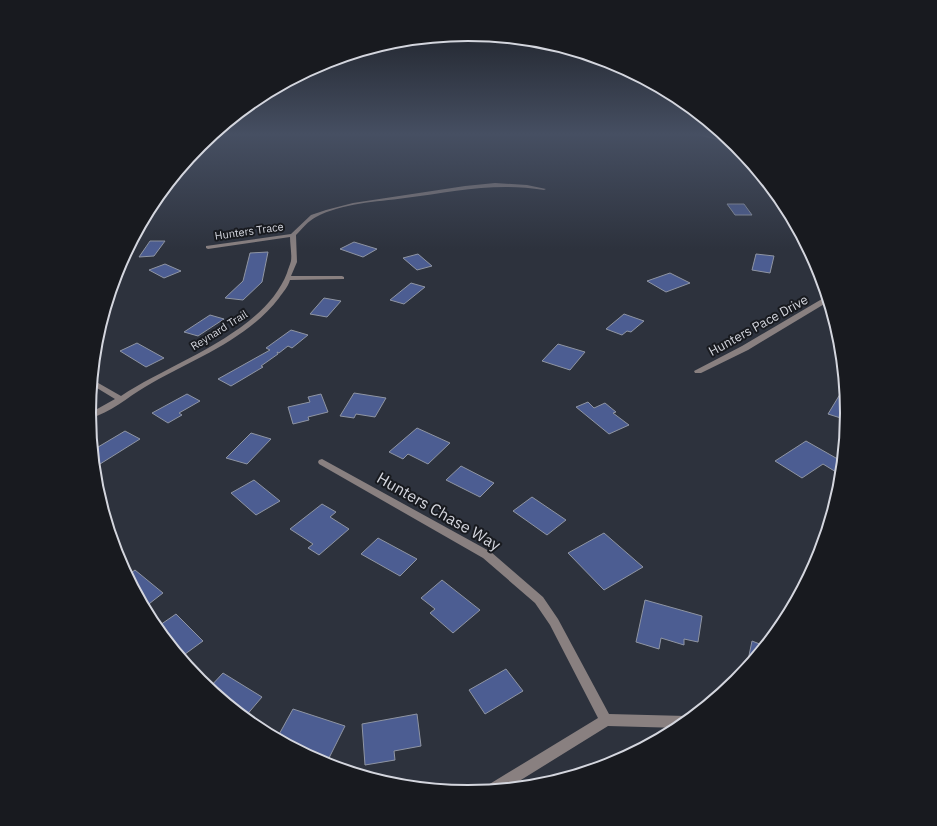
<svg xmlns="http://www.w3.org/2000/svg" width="937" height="826" viewBox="0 0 937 826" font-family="'IBM Plex Sans',sans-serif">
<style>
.building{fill:#4c5d92;stroke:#8f95a3}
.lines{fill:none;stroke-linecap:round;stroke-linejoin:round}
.street{fill:#898080;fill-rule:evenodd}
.labels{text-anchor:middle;stroke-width:4;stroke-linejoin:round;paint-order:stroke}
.far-street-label{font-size:11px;fill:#d4d6de;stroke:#181a1f}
.street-label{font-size:13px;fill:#d4d6de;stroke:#181a1f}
.near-street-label{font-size:16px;fill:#d4d6de;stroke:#181a1f}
.rim{fill:none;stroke:#d4d6de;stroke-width:2}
</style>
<rect width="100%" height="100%" fill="#2d323d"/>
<!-- building -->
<path class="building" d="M727,204H744L752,215H735Z
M150,241H165L154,256L139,257Z
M354,242L377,249L363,257L340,249Z
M268,252L262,282L243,300L225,298L243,281L250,253Z
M418,254L432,266L417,270L403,258Z
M756,254L774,256L770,273L752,270Z
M165,264L181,271L164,278L149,270Z
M670,273L690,283L666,292L647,281Z
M411,283L425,287L404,304L390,300Z
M324,298L341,301L327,317L310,314Z
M624,314L644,321L631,332L627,331L622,335L606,329Z
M210,315L224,319L198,336L184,332Z
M291,330L308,335L292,348L288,346L279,353L277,352L278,354L261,366L263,367L231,386L218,379L270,350L266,348Z
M137,343L164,358L146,367L120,351Z
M558,344L585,352L570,370L542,361Z
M845,386L848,413L847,420L828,414Z
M354,393L386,398L375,417L356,414L354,418L340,416Z
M187,394L200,401L179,413L182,415L168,423L152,413Z
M321,394L328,412L308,417L309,420L293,424L288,407L310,402L308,397Z
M588,402L594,408L605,403L616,412L613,413L629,425L609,434L576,407Z
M417,428L450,443L428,464L408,454L403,459L389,452Z
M125,431L140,439L100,464L94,460L93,450Z
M251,433L271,439L247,464L226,458Z
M806,441L843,462L841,475L823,464L802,478L775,461Z
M461,466L494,483L480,497L446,480Z
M254,480L280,501L256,515L231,493Z
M532,497L566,520L547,535L513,511Z
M322,504L336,512L330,517L349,529L319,555L308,548L313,544L290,529Z
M604,533L643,567L604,590L568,553Z
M378,538L417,559L400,576L361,554Z
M135,570L163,593L145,607L128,575Z
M442,580L480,610L453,633L430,613L435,609L421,598Z
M645,600L702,616L698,642L684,639V645L661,638L659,649L636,642Z
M176,614L203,641L181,657L157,627Z
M752,641L765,646L746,670Z
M506,669L523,691L485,714L469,690Z
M223,673L262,697L245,717L209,688Z
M293,709L345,726L328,760L303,752L277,738Z
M417,714L421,746L394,751L395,760L365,765L362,724Z"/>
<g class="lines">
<!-- street -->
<path class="street" d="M223,134H228L203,146H200L204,142Z
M694,134H700L733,142L736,145Z
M495,183L527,185L546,189L544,190C494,182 454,192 405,198C376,202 342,203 316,217C308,221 302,229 296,235L297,262L291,276H342L344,277V279L290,280C288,287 283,292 279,298C246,341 191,360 145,387C128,397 110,413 90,418V413L115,399L92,385L93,380L121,396C172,362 264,333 287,273C288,269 290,265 291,261C292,254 290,245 290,237L208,249L206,248V246L291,234L311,215L326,210L353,203L465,186Z
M827,296L829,301L826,303L748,350L701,373H695L694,371L742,346Z
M322,459L491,552L543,597L558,619L609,714L686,716L691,719L680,728L608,726L508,788L486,790L488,785L598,718L550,625L535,603L483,558L319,464L318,462L319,460Z"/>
</g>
<!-- sky -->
<linearGradient id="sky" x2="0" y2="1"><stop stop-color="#191c22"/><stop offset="0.54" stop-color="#464f62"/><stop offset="1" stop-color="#464f62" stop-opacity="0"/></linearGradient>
<rect width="937" height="249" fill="url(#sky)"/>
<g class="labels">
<!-- far-street labels -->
<g class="far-street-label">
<text transform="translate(249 231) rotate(-8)" y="4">Hunters Trace</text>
<text transform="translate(219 330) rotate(-32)" y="4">Reynard Trail</text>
</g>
<!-- street labels -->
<g class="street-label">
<text transform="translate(758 325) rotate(-29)" y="5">Hunters Pace Drive</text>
</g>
<!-- near-street labels -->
<g class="near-street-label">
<text transform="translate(439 511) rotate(30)" y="6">Hunters Chase Way</text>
</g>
</g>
<!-- crop -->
<path d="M0 0H937V826H0ZM96 413a372 372 0 1 1 744 0a372 372 0 1 1-744 0Z" fill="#181a1f" fill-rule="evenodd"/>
<path class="rim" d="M96 413a372 372 0 1 1 744 0a372 372 0 1 1-744 0Z"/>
</svg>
